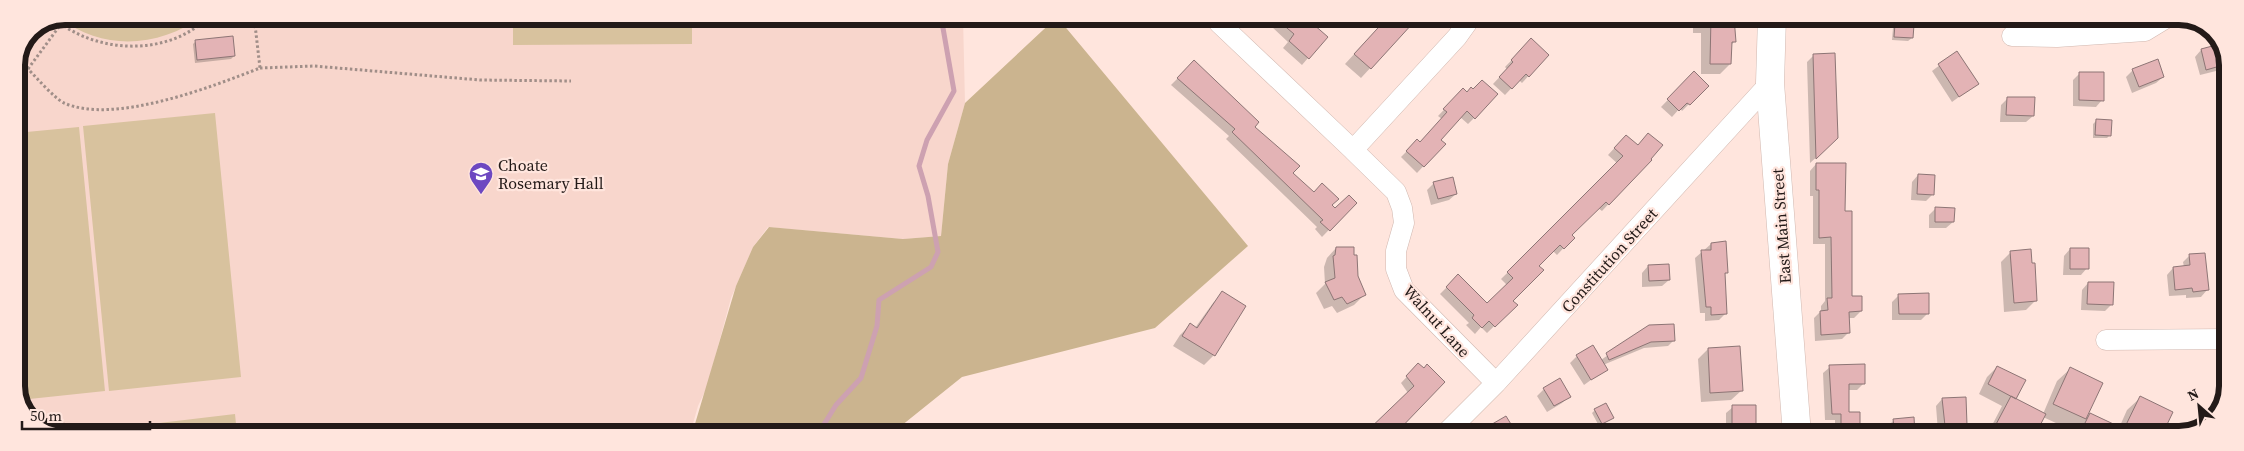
<svg xmlns="http://www.w3.org/2000/svg" width="2244" height="451" viewBox="0 0 2244 451" font-family="'Source Serif 4',serif">
<style>
.built{fill:#f8d6cc}
.green{fill:#d8c29e}
.forest{fill:#cbb48f}
.shadow{fill:#0003}
.lines{fill:none;stroke-linecap:round;stroke-linejoin:round}
.stream{stroke:#cda1b1;stroke-width:5}
.building{fill:#e3b3b5;stroke:#8d7575}
.minor-casing{stroke:#d1b8b0;stroke-width:21}
.secondary-casing{stroke:#d1b8b0;stroke-width:29}
.path{stroke:#a08e88;stroke-width:3;stroke-dasharray:2.5 2.5;stroke-linecap:butt}
.minor{stroke:#fff;stroke-width:20}
.secondary{stroke:#fff;stroke-width:28}
.labels{text-anchor:middle;stroke-width:4.5;stroke-linejoin:round;paint-order:stroke}
.poi-label{font-size:16px;fill:#231a18;stroke:#ffe5dd;text-anchor:start}
.street-label{font-size:16px;fill:#231a18;stroke:#ffe5dd}
.rim{fill:none;stroke:#231a18;stroke-width:6}
</style>
<rect width="100%" height="100%" fill="#ffe5dd"/>
<!-- built -->
<path class="built" d="M65,16L963,17L965,103L948,164L941,236L903,239L768,227L753,247L731,298L707,387L698,406L690,434H56L29,418L17,392L16,65L31,30Z"/>
<!-- green -->
<path class="green" d="M65,16H203C160,47 104,52 60,18Z
M513,16L692,17V44L513,45Z
M215,113L241,377L109,391L83,126Z
M79,127L105,391L20,400L17,392L16,133Z
M235,414L237,434H65L75,433Z"/>
<!-- forest -->
<path class="forest" d="M1057,17L1248,246L1155,328L962,377L891,434H692L736,286L753,247L769,227L903,239L941,236L948,164L965,103Z"/>
<!-- shadow -->
<path class="shadow" d="M1281,17H1303L1326,37L1302,65L1283,48L1288,42L1272,27Z
M1366,17H1403L1411,24L1361,78L1345,64L1378,28Z
M1695,17H1734L1735,41L1730,46V64L1720,74H1701V33H1693V19Z
M1896,25L1912,38L1908,41L1892,40L1893,28Z
M1531,40L1548,55L1522,83L1519,80L1505,95L1493,84L1507,69L1505,67Z
M196,41L234,56L231,59L195,63L193,44Z
M2221,45L2227,59V75L2218,78L2216,71L2200,75L2195,57L2201,50Z
M1957,52L1978,83L1952,102L1932,71Z
M1814,55L1830,145L1810,163L1807,62Z
M1188,68L1253,127L1291,173L1314,194L1335,210L1355,203L1322,237L1315,229L1317,227L1226,139L1229,136L1171,85Z
M2133,70L2163,77L2156,83L2132,93L2126,77Z
M1694,73L1707,86L1682,111L1680,108L1672,117L1661,107Z
M2080,73L2102,100L2096,107L2073,106V80Z
M1463,90L1474,118L1468,124L1460,117L1439,140L1444,144L1417,173L1401,157L1417,141L1420,143L1442,119L1438,116Z
M2008,98L2033,116L2026,122H2000L2001,105Z
M2096,121L2110,135L2107,138H2093V124Z
M1619,143L1650,160L1602,211L1598,208L1571,235L1573,238L1557,255L1552,250L1538,266L1512,301L1516,305L1487,333L1481,327L1475,334L1466,325L1469,323L1440,294L1458,276L1487,305L1507,285L1501,279L1618,164L1608,155Z
M1816,164L1844,213L1851,298L1861,311L1854,318H1848L1849,332L1842,339L1815,341L1814,318L1821,311V306L1825,301V244H1813V196H1810V171Z
M1918,175L1933,194L1926,201L1911,200L1912,182Z
M1434,183L1456,194L1449,200L1431,205L1427,190Z
M1936,208L1953,222L1946,228H1929V215Z
M1711,244L1727,272L1724,275L1726,313L1719,320L1705,321V313H1700L1695,258Z
M1336,248L1356,276L1364,295L1354,305L1337,313L1332,306L1324,309L1316,293L1325,284L1324,267L1327,258Z
M2070,249L2087,268L2081,275H2063L2064,256Z
M2011,252L2031,264L2036,300L2026,310L2004,312L2001,262Z
M2190,255L2207,290L2201,297L2186,298V295L2169,296L2167,275L2173,268L2184,267L2183,262Z
M1648,266L1669,280L1662,286L1642,287V273Z
M2088,283L2112,304L2105,311L2081,310L2082,290Z
M1223,293L1214,355L1204,365L1173,346L1180,335L1190,325L1195,328L1213,303Z
M1899,295L1928,313L1921,320H1892V302Z
M1649,326L1674,340L1668,346L1644,348L1603,365L1606,369L1584,385L1570,363L1577,356L1601,360Z
M1708,349L1741,391L1731,400L1701,402L1698,359Z
M1418,365L1423,370L1411,414L1413,415L1394,434H1366L1408,393L1401,383Z
M1830,367L1864,383L1857,390H1847L1848,414L1859,427L1861,426L1889,425L1894,420L1914,435H1835V420H1825L1823,373Z
M1997,367L2014,399L2043,414L2057,381L2070,369L2102,383L2085,419L2090,415L2119,428L2127,410L2140,398L2161,435H2074L2077,427L2073,431L2043,417L2034,435H1987L2002,406L1979,394L1987,377Z
M1544,389L1569,397L1562,403L1547,412L1537,396Z
M1942,399L1966,425L1959,432H1938L1936,406Z
M1733,407L1755,423L1748,430H1726V413Z
M1595,410L1612,418L1599,426L1592,413Z
M1506,418L1515,434H1477Z"/>
<g class="lines">
<!-- stream -->
<path class="stream" d="M818,434L836,405L861,378L877,326L879,300L931,267L938,252L928,196L919,166L927,140L954,91L943,28L937,17"/>
</g>
<!-- building -->
<path class="building" d="M1274,17H1305L1328,37L1309,59L1289,41L1294,34Z
M1388,17H1405L1413,23L1371,69L1354,54Z
M1711,17H1734L1736,42H1732L1731,64H1710Z
M1895,24L1914,25L1913,38L1894,37Z
M233,36L235,56L197,60L195,40Z
M1531,38L1549,55L1529,77L1526,74L1512,89L1499,77L1513,62L1511,60Z
M2220,44L2227,59V64L2206,70L2201,49Z
M1957,51L1979,84L1959,97L1938,64Z
M1835,53L1838,138L1816,159L1813,54Z
M2158,59L2164,77L2139,87L2132,69Z
M1194,60L1259,122L1255,127L1300,166L1293,173L1314,192L1322,183L1339,199L1332,205L1335,208L1349,195L1357,203L1330,231L1320,222L1323,220L1232,132L1235,129L1177,78Z
M1694,71L1709,86L1690,105L1687,103L1679,111L1667,99Z
M2079,72H2104V101L2079,100Z
M1482,80L1498,94L1475,119L1467,111L1441,140L1446,144L1424,167L1406,151L1417,139L1420,142L1447,112L1443,109L1463,88L1467,92L1471,87L1473,89Z
M2007,97H2035L2034,116L2006,115Z
M2096,119L2112,120L2111,136L2095,135Z
M1648,133L1663,145L1651,159L1652,160L1609,205L1606,202L1572,235L1575,238L1564,249L1560,245L1539,266L1544,270L1513,301L1518,305L1495,327L1489,321L1482,328L1472,318L1474,315L1446,287L1458,274L1487,303L1513,278L1507,272L1623,156L1614,148L1626,135L1638,145Z
M1816,163H1846L1845,211H1852V296H1862V311L1849,312L1850,333L1821,335L1820,311L1828,310L1827,298H1832L1831,237L1819,238V190H1816Z
M1918,174L1935,175L1934,195L1917,194Z
M1453,177L1457,194L1438,199L1433,182Z
M1935,207L1955,208L1954,222H1935Z
M1726,241L1728,273H1725L1727,314L1711,315V307H1706L1701,250H1711V243Z
M1336,247H1354V255H1357L1358,276L1366,295L1347,304L1342,297L1334,300L1325,282L1335,278L1333,256L1335,255Z
M2070,248H2089V269H2070Z
M2031,249L2032,263H2035L2037,301L2014,303L2010,251Z
M2205,253L2209,290L2193,292L2192,288L2175,290L2173,267L2190,265L2189,254Z
M1669,264L1670,280L1649,281L1648,265Z
M2088,282H2114L2113,305L2087,304Z
M1222,291L1246,306L1215,356L1182,336L1190,323L1197,328Z
M1929,293V314H1899L1898,294Z
M1674,324L1675,341L1651,342L1609,360L1606,353L1649,325Z
M1593,345L1608,370L1591,380L1576,355Z
M1740,346L1743,391L1710,393L1708,348Z
M1418,363L1424,368L1427,364L1445,382L1395,434H1364L1414,386L1406,376Z
M1865,364V384H1849V412H1860V435H1841V414H1832L1829,365Z
M1997,366L2026,380L2016,399L1988,384Z
M2070,367L2103,383L2086,419L2053,404Z
M1560,378L1571,397L1554,406L1543,388Z
M2011,396L2046,414L2035,435H2002L1993,430Z
M2140,396L2173,412L2162,435H2079L2090,413L2124,429Z
M1966,397L1967,425L1945,426L1942,398Z
M1606,403L1614,418L1602,424L1594,409Z
M1732,405H1756V424H1732Z
M1506,416L1517,434H1475Z
M1914,417L1915,435H1895L1893,419Z"/>
<g class="lines">
<defs>
<path id="minor" d="M1218,17L1219,23L1353,150L1457,37L1467,23V17
M2012,36L2057,37L2145,31L2168,17
M1353,150L1396,192L1402,208L1404,223L1396,251V269L1404,290L1496,383
M2106,340L2227,339
M1445,434L1496,383L1770,83"/>
<path id="secondary" d="M1772,17L1770,83L1797,435"/>
</defs>
<!-- minor casing -->
<use href="#minor" class="minor-casing"/>
<!-- secondary casing -->
<use href="#secondary" class="secondary-casing"/>
<!-- path -->
<path class="path" d="M56,20C97,54 170,57 209,16
M260,68L314,66L480,80L571,81
M16,69H28C37,78 54,98 64,103C114,125 211,87 260,68L254,16
M28,69L61,24"/>
<!-- minor -->
<use href="#minor" class="minor"/>
<!-- secondary -->
<use href="#secondary" class="secondary"/>
</g>
<!-- icons -->
<defs>
<symbol id="university-pin" viewBox="-11 -11 22 30"><path d="M0 17L-7.5 6A9.5 9.5 0 1 1 7.5 6Z" fill="#6d48c1" stroke="#ffe5dd"/><path d="M0-5L7-2L0 1L-7-2ZM-4 1L0 2.5L4 1V4Q0 6-4 4Z" fill="#fff"/></symbol>
</defs>
<g fill-rule="evenodd">
<use href="#university-pin" x="467" y="160" width="28" height="38"/>
</g>
<g class="labels">
<!-- poi labels -->
<g class="poi-label">
<text x="498" y="171">Choate<tspan x="498" dy="18">Rosemary Hall</tspan></text>
</g>
<!-- street labels -->
<g class="street-label">
<text transform="translate(1781 226) rotate(-94)" y="6">East Main Street</text>
<text transform="translate(1609 260) rotate(-48)" y="6">Constitution Street</text>
<text transform="translate(1437 321) rotate(48)" y="6">Walnut Lane</text>
</g>
</g>
<!-- crop -->
<path d="M0 0H2244V451H0ZM65 25H2179A40 40 0 0 1 2219 65V386A40 40 0 0 1 2179 426H65A40 40 0 0 1 25 386V65A40 40 0 0 1 65 25Z" fill="#ffe5dd" fill-rule="evenodd"/>
<path class="rim" d="M65 25H2179A40 40 0 0 1 2219 65V386A40 40 0 0 1 2179 426H65A40 40 0 0 1 25 386V65A40 40 0 0 1 65 25Z"/>
<!-- north arrow -->
<g transform="translate(2199 406) rotate(333)" stroke="#ffe5dd" stroke-width="4" paint-order="stroke">
<path d="M0-4L9 19L0 12L-9 19Z" fill="#231a18"/>
<text y="-8" font-size="14" font-weight="bold" text-anchor="middle" fill="#231a18">N</text>
</g>
<!-- scale -->
<path d="M22 421v8h128v-8" fill="none" stroke="#231a18" stroke-width="2.5"/>
<text x="30" y="421" font-size="15" fill="#231a18" stroke="#ffe5dd" stroke-width="4" paint-order="stroke">50 m</text>
</svg>
